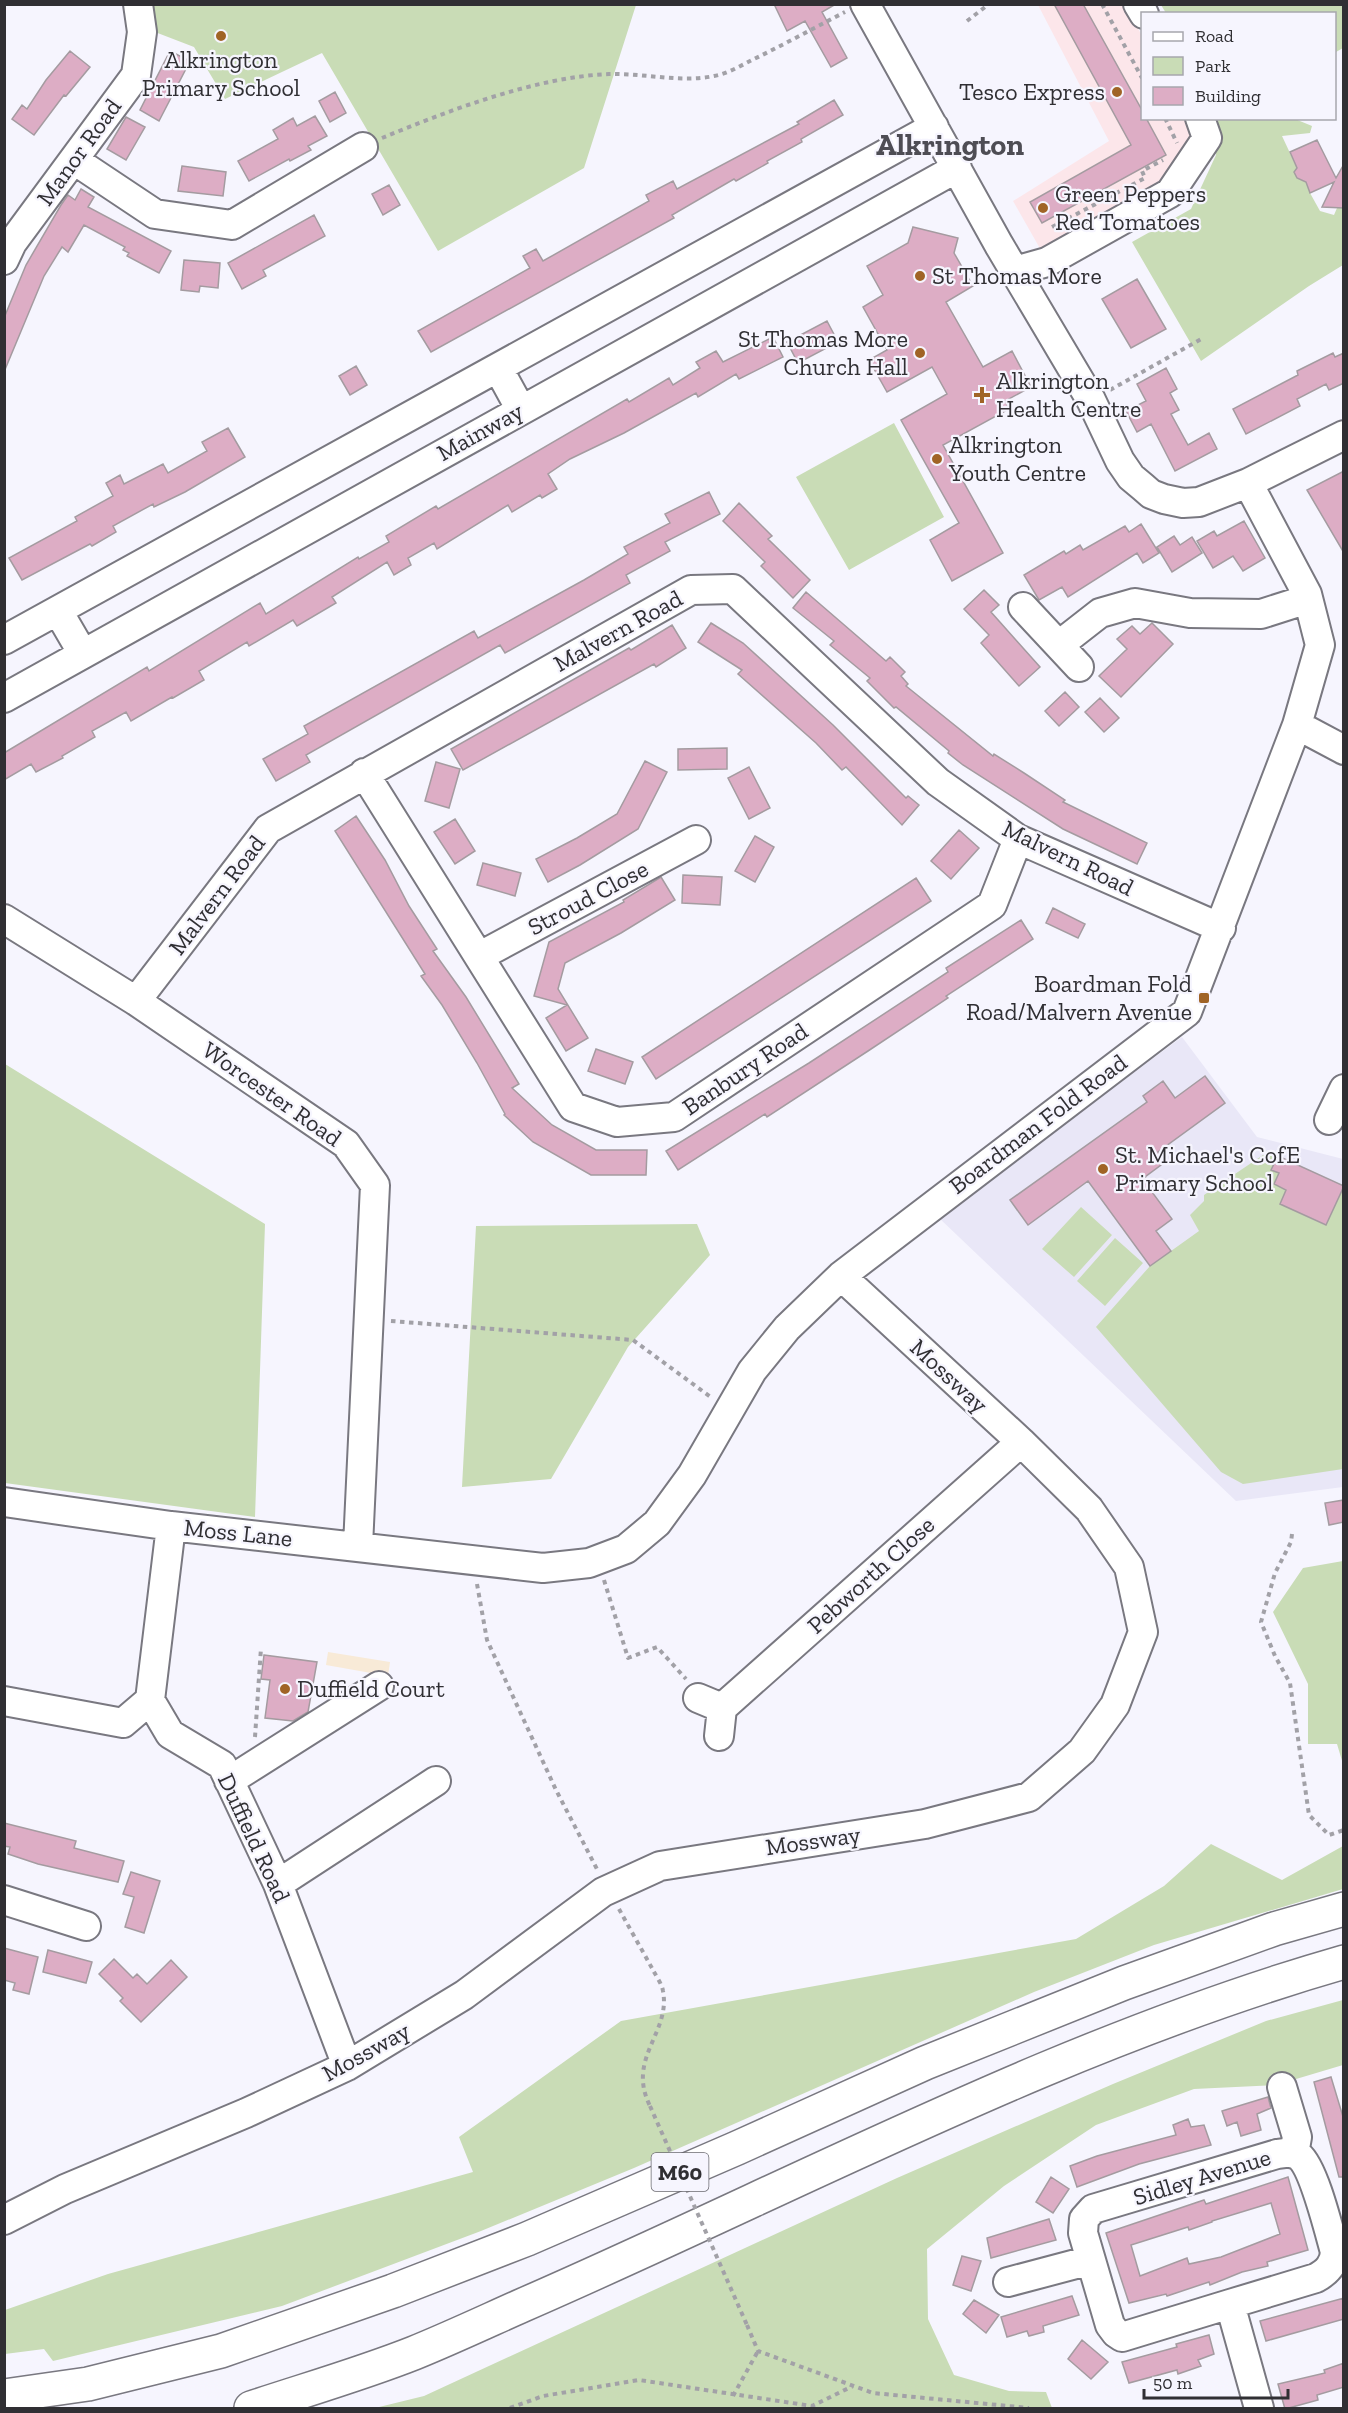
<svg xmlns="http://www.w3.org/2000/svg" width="1348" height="2413" viewBox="0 0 1348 2413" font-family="'Zilla Slab',serif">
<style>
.commercial{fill:#fce6ea}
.industrial{fill:#f8ead7}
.built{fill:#e9e7f7}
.green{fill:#c9dcb6}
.building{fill:#ddadc5;stroke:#a49ba0;stroke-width:1.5;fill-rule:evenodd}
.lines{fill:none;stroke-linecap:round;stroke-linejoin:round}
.minor-casing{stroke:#797880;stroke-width:32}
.highway-casing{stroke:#797880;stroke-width:36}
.path{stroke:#a2a1a7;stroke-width:4;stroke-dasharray:4.5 4.5;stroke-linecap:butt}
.minor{stroke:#fff;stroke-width:28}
.highway{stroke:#fff;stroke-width:33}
.path-bridge{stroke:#a2a1a7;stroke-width:4;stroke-dasharray:4.5 4.5;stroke-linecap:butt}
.poi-dot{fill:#a06426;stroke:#f6f5fe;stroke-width:2}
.labels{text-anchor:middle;stroke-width:4.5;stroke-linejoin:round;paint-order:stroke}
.shield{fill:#f6f5fe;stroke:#6b6a70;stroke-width:1.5}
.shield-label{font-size:22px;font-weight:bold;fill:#302f33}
.poi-label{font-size:24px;fill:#302f33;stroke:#f6f5fe;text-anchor:start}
.street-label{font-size:24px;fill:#302f33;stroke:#f6f5fe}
.district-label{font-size:30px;font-weight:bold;fill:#4e4d54;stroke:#f6f5fe}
</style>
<rect width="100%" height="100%" fill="#f6f5fe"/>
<!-- commercial -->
<path class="commercial" d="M1038,5H1126L1142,36V118L1188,119L1193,129L1184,161L1153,196L1046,259L1013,201L1109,141Z"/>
<!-- industrial -->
<path class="industrial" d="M328,1652L390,1662L388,1676L326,1665Z"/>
<!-- built -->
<path class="built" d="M1182,1037L1257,1137L1343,1159V1487L1236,1501L938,1217Z"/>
<!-- green -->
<path class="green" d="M152,5H636L584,168L438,251L322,53L225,99L194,47L155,32Z
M1161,5H1343V48L1336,52L1335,48L1334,14L1166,13Z
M1213,119H1295L1312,126L1310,133L1282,136L1297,168L1294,172L1297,178L1301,180L1309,176L1310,193L1320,211L1334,215L1337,208H1343V265L1309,286L1201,361L1132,242L1191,209L1216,155Z
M894,423L944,517L849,570L796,477Z
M5,1064L265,1224L255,1517L5,1483Z
M1263,1155L1278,1156L1271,1169L1279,1173L1286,1190L1280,1204L1325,1225L1343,1188V1469L1243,1484L1221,1472L1096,1327L1150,1266L1199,1231L1190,1215L1204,1201V1195Z
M1081,1207L1112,1235L1074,1277L1042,1249Z
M697,1224L710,1255L628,1347L551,1479L462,1487L476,1226Z
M1115,1238L1143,1263L1105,1306L1077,1281Z
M1343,1561H1344L1343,1764L1337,1744H1308V1684L1273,1612L1303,1568Z
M1211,1844L1282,1880L1343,1846V1889L1154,1945L1034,1992L634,2168L481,2231L282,2306L53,2361L44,2349L5,2354V2310L108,2274L473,2172L459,2137L621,2021L1076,1939L1164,1886Z
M1343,2000V2065L1276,2085L1194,2089L1096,2125L1004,2186L927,2249L928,2319L954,2375L1009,2391L1046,2392L1052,2408H375L424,2396L897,2178L1113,2084L1266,2021Z"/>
<!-- building -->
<path class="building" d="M774,4H836L822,12L847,58L831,67L805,21L787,31Z
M1054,4H1083L1143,112V118H1146L1166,155L1042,223L1030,202L1131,145Z
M70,51L90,67L66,96L64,95L34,135L12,119L22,105L27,109L46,80Z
M170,51L190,61L159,121L140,110Z
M335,92L346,113L330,122L319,101Z
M834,100L843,115L801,139L802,142L767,161L768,163L736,181L734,179L672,215L674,218L431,352L418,331L530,268L523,256L536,249L543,261L649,201L646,195L673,181L677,189L799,124L797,122Z
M315,116L327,136L308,146L311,150L290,161L289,159L249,181L238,161L278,139L273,130L293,118L297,126Z
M126,117L145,127L126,160L107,149Z
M1317,140L1336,178L1344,164V208L1322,207L1334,182L1310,193L1306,182L1297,178L1294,172L1297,168L1290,152Z
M182,166L226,172L223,196L178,191Z
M389,185L400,205L383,215L372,194Z
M81,189L94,197L88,207L171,251L159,273L127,256L129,253L123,250L125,247L84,225L68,252L62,247L44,276L4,372V318L26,265L61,205L68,195L75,200Z
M314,215L325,236L263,270L266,276L242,289L228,263Z
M913,227L958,238L954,253L973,286L946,302L983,367L1012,351L1031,387L1005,401L1009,409L943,445L1003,553L952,581L930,540L959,523L901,420L947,394L932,367L887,392L869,360L887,350L863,307L883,295L867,266L908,243Z
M184,260L220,263L218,288L200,286L199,292L181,290Z
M1137,279L1166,329L1131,348L1102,299Z
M827,321L838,342L798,363L787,342Z
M773,337L783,357L739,379L736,374L698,397L696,393L624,433L570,459L548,474L557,489L542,498L540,495L512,512L508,505L437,549L434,543L408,558L411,565L394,575L387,562L332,597L336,603L297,626L293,620L249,646L247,642L199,671L204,680L173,698L172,697L131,721L126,712L92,731L95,737L62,756L63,758L36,772L31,764L4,780V753L147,667L149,671L260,603L266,614L358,557L359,559L389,542L386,536L436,506L438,509L627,399L629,402L669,378L673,385L700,368L696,362L716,351L723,362Z
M1333,353L1335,357L1344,353V383L1329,390L1326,384L1297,399L1300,406L1246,434L1233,409L1298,375L1297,371Z
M356,366L367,385L350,395L339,376Z
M1166,368L1177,389L1170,393L1179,410L1171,414L1188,445L1209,433L1217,449L1175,471L1151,424L1137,432L1126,411L1146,401L1137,384Z
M228,428L245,457L185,492L154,507L153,504L113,526L116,532L92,546L90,544L22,580L9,558L77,521L75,517L113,496L106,483L120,475L124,484L163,464L168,473L207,451L202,442Z
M1344,471V553L1307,490Z
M709,492L720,514L665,542L670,551L626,575L630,583L505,653L500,645L306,755L310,762L276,781L263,759L308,734L304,726L474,631L478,638L584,580L628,554L624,547L670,523L665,514Z
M739,503L772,536L768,539L810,580L793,598L761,566L765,562L723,521Z
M1244,521L1265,558L1243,571L1233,556L1213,568L1197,541L1214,531L1217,536Z
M1141,524L1159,553L1143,563L1137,553L1068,597L1062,587L1039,600L1024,575L1064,551L1066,554L1080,545L1083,550L1125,526L1129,532Z
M1174,536L1180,545L1192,537L1202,553L1172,572L1157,547Z
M984,590L999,605L991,612L1040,667L1019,686L981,643L989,635L964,609Z
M806,592L886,661L890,657L905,672L901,676L908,684L906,686L993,756L994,754L1024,773L1065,800L1063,802L1147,843L1137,864L1063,829L963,765L948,753L949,751L896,707L894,708L867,681L870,678L830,645L834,641L793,608Z
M711,623L743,643L833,725L906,798L908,796L919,805L902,825L846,767L842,770L816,743L738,674L742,670L698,642Z
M1152,623L1173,644L1121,697L1099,676L1127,649L1117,639L1132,626L1140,634Z
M672,625L686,648L656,667L654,664L463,770L451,749L629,648L631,650Z
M1065,692L1079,707L1059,726L1045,711Z
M1100,698L1119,718L1104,732L1085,712Z
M727,748V769L678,770V749Z
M645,761L667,772L638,829L580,865L548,882L536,859L577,838L617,814Z
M436,762L460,769L449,808L425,801Z
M749,767L770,808L749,819L728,778Z
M356,816L385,860L409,906L437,949L433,951L466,997L519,1084L512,1088L552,1125L596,1150H647L646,1175H591L533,1142L504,1115L505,1114L477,1063L442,1005L421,976L425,974L335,831Z
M455,819L475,851L455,864L434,832Z
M959,830L979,848L951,879L931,861Z
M755,836L774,847L755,882L735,871Z
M483,863L521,873L515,896L477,885Z
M683,875L722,877L720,905L682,903Z
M661,877L675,900L621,933L565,963L558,989L588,1038L566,1051L546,1018L567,1005L534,996L549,942L624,902L623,900Z
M916,878L931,901L656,1079L642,1057Z
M1053,908L1085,924L1078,938L1046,923Z
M1021,920L1033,939L946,996L948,998L868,1051L767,1117L765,1114L678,1170L666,1151L809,1063L948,972L946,968Z
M596,1049L633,1062L625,1084L588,1071Z
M1205,1076L1225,1103L1158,1152L1165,1162L1145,1177L1152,1186L1149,1188L1172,1219L1156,1231L1171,1251L1150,1266L1088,1181L1028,1225L1010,1200L1147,1102L1143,1096L1163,1081L1175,1098Z
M1278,1156L1344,1186L1326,1225L1280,1204L1286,1190L1274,1184L1279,1173L1271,1170Z
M1344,1500V1522L1329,1525L1325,1503Z
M264,1655L317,1662L308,1712L293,1721L265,1718L270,1680L261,1679Z
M4,1823L76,1841L74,1848L124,1861L118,1882L38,1864L8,1854L10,1847L4,1846Z
M131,1872L160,1881L144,1933L125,1927L134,1897L123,1894Z
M4,1948L38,1957L29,1994L13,1990L15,1983L4,1980Z
M48,1950L92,1962L86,1983L43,1972Z
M114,1959L133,1978L137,1974L147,1984L171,1960L187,1977L141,2022L120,2001L123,1998L99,1974Z
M1331,2077L1344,2120V2177H1339L1314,2082Z
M1268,2097L1271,2108L1257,2114L1261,2130L1241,2136L1237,2122L1227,2126L1222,2111Z
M1188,2119L1191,2127L1204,2125L1211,2145L1139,2164L1077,2187L1070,2166L1097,2156L1176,2135L1173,2125Z
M1051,2177L1069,2189L1053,2213L1036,2202Z
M1288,2177L1308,2250L1267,2262L1268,2266L1242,2272L1210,2285L1209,2282L1167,2296L1166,2294L1129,2303L1106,2233L1204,2200L1206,2204ZM1271,2203L1280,2234L1221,2257L1189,2264L1187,2258L1140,2276L1131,2245L1188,2227L1189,2230L1212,2222V2221Z
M1049,2219L1056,2240L991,2258L987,2238Z
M962,2256L981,2261L971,2291L953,2285Z
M1072,2296L1079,2315L1043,2326L1044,2332L1029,2336L1027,2331L1007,2337L1001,2317Z
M1344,2298V2319L1266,2341L1260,2321Z
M974,2300L999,2315L986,2333L963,2314Z
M1209,2335L1214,2354L1198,2360L1201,2366L1178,2374L1177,2370L1129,2383L1122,2362L1177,2347L1176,2344Z
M1082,2340L1108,2362L1091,2379L1068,2359Z
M1344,2363V2387L1317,2395L1318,2400L1285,2409L1278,2384L1325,2373L1324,2370Z"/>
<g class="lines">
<defs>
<path id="minor" d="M865,4L999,245L1091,400L1120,461L1131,477L1143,487L1151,494L1164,499L1183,503L1199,502L1248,483L1344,435
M1138,4L1144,14
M74,160L155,214L232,225L363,147
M4,260L12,243L136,75L142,32L138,4
M1015,271L1047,262L1170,193L1207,138L1200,118
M498,368L521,410
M1023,607L1079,667
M58,611L83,654
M4,640L934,127
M1059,645L1100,613L1135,603L1190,613L1261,614L1308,599
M4,698L957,168
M1297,725L1344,750
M364,773L573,1107L617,1122L674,1117L992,905L1018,839
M4,919L136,1001L346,1144L375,1185L358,1546
M480,956L696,840
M136,1001L268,829L691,590L733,589L938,782L1018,839L1221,928
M1329,1120L1344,1089
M4,1502L171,1526L543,1568L589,1563L626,1549L657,1523L692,1475L752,1371L787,1328L841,1276L1187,1012L1297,725L1320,645L1307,594L1248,483
M171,1526L150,1700L170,1734L222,1765L278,1884L347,2066
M698,1698L722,1708L1021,1442
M4,1701L123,1723L150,1700
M719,1736L722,1708
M229,1781L379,1686
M278,1884L436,1781
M4,1900L86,1926
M1282,2087L1297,2137L1294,2154
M4,2220L65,2189L246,2113L347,2066L464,1995L603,1892L660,1866L925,1824L1029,1797L1082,1751L1115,1705L1143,1632L1129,1567L1089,1509L1021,1442L841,1276
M1008,2282L1091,2260
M1230,2304L1316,2278C1327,2272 1334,2265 1335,2252C1329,2231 1314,2168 1299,2156C1293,2151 1285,2153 1277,2154L1093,2209L1084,2219L1083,2233L1110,2325L1116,2333L1122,2337L1230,2304L1259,2408"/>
<path id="highway" d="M4,2396L88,2384L221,2351L393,2291L527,2239L737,2148L925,2063L1124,1983L1274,1929L1344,1909
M251,2408C305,2390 361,2374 414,2353C451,2338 487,2321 523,2305C794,2187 1058,2044 1344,1962"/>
</defs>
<!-- minor casing -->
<use href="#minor" class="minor-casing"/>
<!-- highway casing -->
<use href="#highway" class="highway-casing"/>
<!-- path -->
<path class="path" d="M1102,4L1142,78
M967,21L989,4
M1165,118L1177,143
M382,138C450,110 536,77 609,74C644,73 680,83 714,76C727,74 740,66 752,60C783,45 814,28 845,12
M1052,227L1145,178L1142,171L1163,160
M1110,390L1203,338
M391,1321L633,1340L712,1398
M1292,1534L1291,1542L1275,1573L1261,1622L1275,1656L1290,1683L1309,1815L1329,1835L1344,1830
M604,1580L628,1658L657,1647L686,1679
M477,1584L487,1640L556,1790L598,1871
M255,1737L261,1648
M619,1909C630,1929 642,1950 653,1970C656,1976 662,1984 663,1991C671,2033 626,2058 650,2106
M747,2325L758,2351L873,2393L1029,2408
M733,2396L758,2351
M510,2408L543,2396L639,2380L812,2406L853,2386"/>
<!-- minor -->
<use href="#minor" class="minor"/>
<!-- highway -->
<use href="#highway" class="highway"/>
<!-- path-bridge -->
<path class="path-bridge" d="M650,2106L747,2325"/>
</g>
<!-- markers -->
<g class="poi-dot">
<circle cx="221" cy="36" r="6"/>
<circle cx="1117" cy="92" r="6"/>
<circle cx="1043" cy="208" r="6"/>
<circle cx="920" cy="276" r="6"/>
<circle cx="920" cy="353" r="6"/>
<path d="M979 386h6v6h6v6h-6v6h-6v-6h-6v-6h6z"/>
<circle cx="937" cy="459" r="6"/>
<rect x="1198" y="992" width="12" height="12" rx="3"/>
<circle cx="1103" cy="1169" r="6"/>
<circle cx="285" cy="1689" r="6"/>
</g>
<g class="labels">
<!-- shield labels -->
<rect class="shield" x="651.5" y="2153" width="57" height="38" rx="4.5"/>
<g class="shield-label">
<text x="680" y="2180">M60</text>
</g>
<!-- poi labels -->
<g class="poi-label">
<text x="221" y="68" text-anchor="middle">Alkrington<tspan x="221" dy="28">Primary School</tspan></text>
<text x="1105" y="100" text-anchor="end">Tesco Express</text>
<text x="1055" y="202">Green Peppers<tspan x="1055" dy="28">Red Tomatoes</tspan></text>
<text x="932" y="284">St Thomas More</text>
<text x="908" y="347" text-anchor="end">St Thomas More<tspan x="908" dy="28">Church Hall</tspan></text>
<text x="996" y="389">Alkrington<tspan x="996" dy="28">Health Centre</tspan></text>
<text x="949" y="453">Alkrington<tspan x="949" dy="28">Youth Centre</tspan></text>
<text x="1192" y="992" text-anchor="end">Boardman Fold<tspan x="1192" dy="28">Road/Malvern Avenue</tspan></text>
<text x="1115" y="1163">St. Michael's CofE<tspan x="1115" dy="28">Primary School</tspan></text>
<text x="297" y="1697">Duffield Court</text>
</g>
<!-- street labels -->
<g class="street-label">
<text transform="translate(79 152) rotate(-54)" y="8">Manor Road</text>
<text transform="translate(480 432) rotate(-29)" y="8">Mainway</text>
<text transform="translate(618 631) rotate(-29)" y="8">Malvern Road</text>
<text transform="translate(1068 858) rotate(26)" y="8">Malvern Road</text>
<text transform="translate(217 895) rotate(-53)" y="8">Malvern Road</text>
<text transform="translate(588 898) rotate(-28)" y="8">Stroud Close</text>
<text transform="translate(745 1069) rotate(-34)" y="8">Banbury Road</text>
<text transform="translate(272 1094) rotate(35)" y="8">Worcester Road</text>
<text transform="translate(1038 1124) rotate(-37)" y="8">Boardman Fold Road</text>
<text transform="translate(949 1376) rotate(43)" y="8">Mossway</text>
<text transform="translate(238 1533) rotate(6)" y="8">Moss Lane</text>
<text transform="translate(871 1575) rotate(-42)" y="8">Pebworth Close</text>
<text transform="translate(254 1838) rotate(65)" y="8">Duffield Road</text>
<text transform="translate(813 1841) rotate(-8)" y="8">Mossway</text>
<text transform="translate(366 2052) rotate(-29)" y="8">Mossway</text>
<text transform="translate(1202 2177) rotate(-17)" y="8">Sidley Avenue</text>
</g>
<!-- district labels -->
<g class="district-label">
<text x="950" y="155">Alkrington</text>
</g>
</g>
<!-- border -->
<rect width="1348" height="2413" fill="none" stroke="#302f33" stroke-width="12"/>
<!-- legend -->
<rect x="1141" y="12" width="195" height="108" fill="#f6f5fe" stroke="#a7a6ad" stroke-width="1.5"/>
<rect x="1153" y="32" width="30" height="9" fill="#ffffff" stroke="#a7a6ad" stroke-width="1.5"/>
<text x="1195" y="42" font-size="18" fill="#302f33">Road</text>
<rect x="1153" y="57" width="30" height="18" fill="#c9dcb6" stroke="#a7a6ad" stroke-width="1.5"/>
<text x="1195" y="72" font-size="18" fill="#302f33">Park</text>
<rect x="1153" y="87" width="30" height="18" fill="#ddadc5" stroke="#a7a6ad" stroke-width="1.5"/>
<text x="1195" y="102" font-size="18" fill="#302f33">Building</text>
<!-- scale -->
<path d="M1144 2389v9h144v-9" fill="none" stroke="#302f33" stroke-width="3"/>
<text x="1153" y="2389" font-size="18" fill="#302f33" stroke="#f6f5fe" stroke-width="4.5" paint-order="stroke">50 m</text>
</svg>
